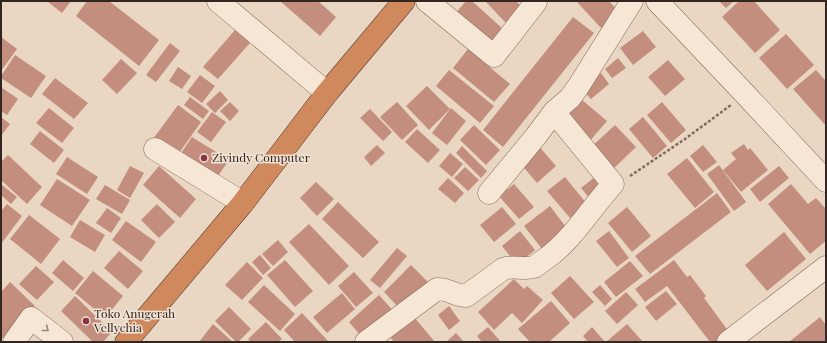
<svg xmlns="http://www.w3.org/2000/svg" width="827" height="343" viewBox="0 0 827 343" font-family="'Playfair Display',serif">
<style>
.building{fill:#c48e7e}
.lines{fill:none;stroke-linecap:round;stroke-linejoin:round}
.minor-casing{stroke:#82695c;stroke-width:23}
.highway-casing{stroke:#503930;stroke-width:23}
.path{stroke:#82695c;stroke-width:2.5;stroke-dasharray:3 2;stroke-linecap:butt}
.minor{stroke:#f5e6d6;stroke-width:22}
.highway{stroke:#d0885d;stroke-width:22}
.oneway{stroke:#94867a}
.poi-dot{fill:#8b3244;stroke:#f1e3d3;stroke-width:1.5}
.labels{text-anchor:middle;stroke-width:3;stroke-linejoin:round;paint-order:stroke}
.poi-label{font-size:12px;fill:#33251f;stroke:#f1e3d3;text-anchor:start}
</style>
<rect width="100%" height="100%" fill="#e9d7c4"/>
<!-- building -->
<path class="building" d="M49,1H71L62,13L48,2Z
M87,1H109L159,40L139,66L76,16Z
M280,1H318L336,17L320,36Z
M466,1H472L503,29L489,46L454,15Z
M485,1H516L523,8L506,23Z
M578,1H609L619,12L601,28L577,2Z
M719,1H734L726,8Z
M739,1H754L780,30L755,53L722,17Z
M573,17L594,33L503,147L483,130Z
M235,30L250,43L218,79L203,67Z
M643,31L656,47L633,65L620,48Z
M786,34L814,65L787,89L759,58Z
M1,37L17,49L1,71Z
M170,43L180,51L156,82L146,75Z
M468,49L510,84L494,102L453,68Z
M15,55L46,76L31,98L1,78V76Z
M618,58L626,68L612,78L605,69Z
M121,59L137,73L117,94L102,80Z
M668,60L685,79L665,96L648,77Z
M178,67L191,76L182,89L169,81Z
M449,70L494,106L480,123L436,86Z
M816,70L826,81V126L793,89Z
M601,73L609,84L591,99L582,89Z
M200,75L215,86L202,103L187,92Z
M55,78L88,103L74,119L42,94Z
M427,86L450,109L429,130L406,106Z
M1,87L18,99L7,115L1,111Z
M220,91L228,100L215,113L206,104Z
M190,97L209,111L203,119L184,105Z
M581,99L607,121L589,142L563,119Z
M230,102L239,111L230,121L220,111Z
M397,102L418,125L402,140L380,117Z
M662,102L686,130L671,143L647,115Z
M178,105L201,122L177,156L153,139Z
M49,108L74,128L62,143L36,123Z
M451,108L466,121L447,145L432,133Z
M370,109L392,132L383,141L360,118Z
M212,112L226,122L211,142L197,132Z
M1,117L10,124L1,136Z
M643,117L667,146L653,158L629,129Z
M474,125L500,150L486,165L460,140Z
M615,125L636,147L610,172L589,149Z
M417,129L440,150L428,163L405,142Z
M40,131L64,150L54,163L30,144Z
M192,137L229,160L216,179L179,156Z
M744,144L748,150L750,148L768,170L741,192L723,170L736,159L731,153Z
M377,145L385,153L371,166L364,157Z
M538,145L556,166L537,183L519,162Z
M703,145L717,162L703,172L690,156Z
M462,146L487,171L481,178L456,153Z
M450,153L463,164L452,177L439,166Z
M8,155L42,187L27,204L1,180V162Z
M67,157L98,177L87,194L56,174Z
M687,158L714,192L695,208L667,174Z
M719,165L746,202L734,211L707,174Z
M130,166L144,173L130,198L117,190Z
M159,166L196,199L180,218L143,185Z
M779,166L789,178L760,202L750,189Z
M465,167L479,180L468,191L454,178Z
M596,176L606,188L591,200L581,188Z
M565,177L587,204L570,218L547,191Z
M448,178L464,193L455,203L438,189Z
M57,179L90,200L72,226L40,205Z
M316,182L334,199L317,216L300,198Z
M1,184L17,197L11,204L1,195Z
M514,184L534,207L519,219L499,196Z
M791,184L808,204L816,198L826,209V241L810,254L768,204Z
M105,185L130,200L122,214L96,199Z
M717,193L731,212L650,274L635,256Z
M338,202L379,242L363,258L322,219Z
M7,204L22,216L1,244V211Z
M157,204L175,222L159,238L141,220Z
M550,206L572,235L546,254L524,226Z
M502,207L516,224L494,242L480,225Z
M627,207L651,236L632,252L608,223Z
M107,208L121,218L111,233L96,223Z
M29,215L60,239L41,264L10,239Z
M80,220L105,235L95,252L70,237Z
M126,221L156,242L141,262L112,240Z
M309,224L349,266L329,285L289,242Z
M520,231L535,250L517,265L502,246Z
M609,231L629,258L617,267L596,241Z
M784,232L806,259L767,291L745,265Z
M278,240L288,252L273,266L262,254Z
M397,248L407,256L380,288L370,280Z
M119,251L143,271L128,289L104,268Z
M260,255L271,268L263,275L252,262Z
M63,260L84,278L73,291L52,273Z
M285,260L313,291L295,307L267,275Z
M674,260L687,277L690,275L706,296L704,298L732,336L724,342H710L667,286L645,302L635,289Z
M630,261L643,276L616,297L604,282Z
M247,262L263,278L242,300L225,285Z
M411,265L429,283L401,310L384,292Z
M36,266L54,282L37,300L19,284Z
M93,271L123,296L105,318L75,293Z
M354,272L373,293L356,307L338,286Z
M570,276L594,302L574,319L551,293Z
M514,279L524,289L527,286L543,300L522,323L512,313L494,330L478,312Z
M10,282L35,306L1,340V292Z
M264,285L295,314L280,331L248,302Z
M600,285L612,299L605,306L592,292Z
M666,291L677,304L656,321L645,307Z
M626,292L638,305L617,324L605,311Z
M342,293L355,309L327,333L313,317Z
M379,295L397,315L366,342L349,322Z
M75,296L112,332L103,342H93L61,311Z
M551,301L570,323L549,342H530L518,329Z
M449,306L460,321L449,330L438,315Z
M229,307L251,329L238,342H236L215,321Z
M302,313L328,341L327,342H295L284,330Z
M414,317L435,342H394L390,337Z
M820,317L826,325V342H789Z
M266,322L282,339L278,342H251L248,339Z
M213,324L233,342H199Z
M627,324L643,342H606Z
M488,327L501,342H482L477,336Z
M592,327L605,342H588L583,336Z
M456,333L464,342H446Z"/>
<g class="lines">
<defs>
<path id="minor" d="M218,1L327,93
M427,1L494,56L536,2
M657,1L745,94L826,181
M155,149L243,203
M489,193L536,136L554,112
M14,342L31,318L62,342
M366,342L437,289C447,288 456,296 466,296L503,269C513,265 523,270 534,267C537,265 541,262 544,260C572,241 590,209 613,184L554,112L570,98L578,87L632,1
M728,342L826,267"/>
<path id="highway" d="M126,342L243,203L327,93L404,1"/>
</defs>
<!-- minor casing -->
<use href="#minor" class="minor-casing"/>
<!-- highway casing -->
<use href="#highway" class="highway-casing"/>
<!-- path -->
<path class="path" d="M630,176L685,139L731,105"/>
<!-- minor -->
<use href="#minor" class="minor"/>
<!-- highway -->
<use href="#highway" class="highway"/>
</g>
<!-- one-way arrows -->
<defs><path id="oneway-chevron" d="M-2-3.5L2.5 0L-2 3.5" fill="none" stroke-width="1.6" stroke-linecap="round" stroke-linejoin="round"/></defs>
<use class="oneway" href="#oneway-chevron" transform="translate(46 329) rotate(38)"/>
<!-- markers -->
<g class="poi-dot">
<circle cx="204" cy="158" r="4"/>
<circle cx="86" cy="321" r="4"/>
</g>
<g class="labels">
<!-- poi labels -->
<g class="poi-label">
<text x="212" y="162">Zivindy Computer</text>
<text x="94" y="318">Toko Anugerah<tspan x="94" dy="14">Vellychia</tspan></text>
</g>
</g>
<!-- border -->
<rect width="827" height="343" fill="none" stroke="#33251f" stroke-width="4"/>
</svg>
